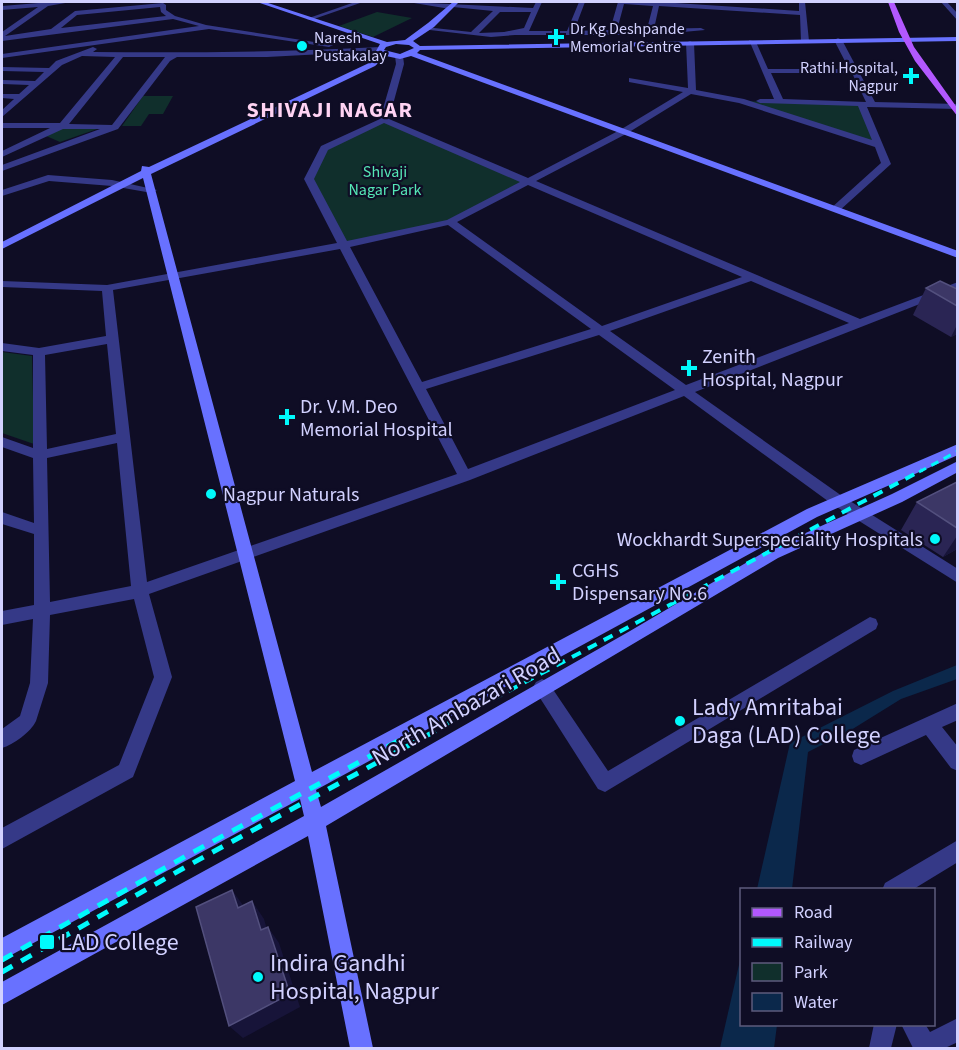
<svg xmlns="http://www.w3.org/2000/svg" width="959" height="1050" viewBox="0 0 959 1050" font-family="'Source Sans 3',sans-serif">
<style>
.green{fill:#102f2c}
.water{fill:#0b284b}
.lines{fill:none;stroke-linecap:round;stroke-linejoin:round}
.street{fill:#353987;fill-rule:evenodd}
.secondary{fill:#6871ff;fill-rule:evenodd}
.primary{fill:#b258ff;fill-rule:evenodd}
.rail-far2{stroke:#00f9fc;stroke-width:3;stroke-dasharray:8 6;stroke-linecap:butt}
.rail-far1{stroke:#00f9fc;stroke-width:4;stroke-dasharray:10 8;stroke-linecap:butt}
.rail{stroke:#00f9fc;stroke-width:5;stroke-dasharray:12 10;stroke-linecap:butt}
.wall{fill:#2a2554}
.shaded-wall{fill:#171439}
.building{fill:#3c3766;stroke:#53507e;stroke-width:1.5}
.poi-dot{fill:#00f9fc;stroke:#0f0d25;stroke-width:2}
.labels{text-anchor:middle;stroke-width:4.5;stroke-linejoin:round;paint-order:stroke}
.far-poi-label{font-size:16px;fill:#d2d1ff;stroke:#0f0d25;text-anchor:start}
.far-park-label{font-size:16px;fill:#55e7b6;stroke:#0f0d25}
.poi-label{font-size:20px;fill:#d2d1ff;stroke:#0f0d25;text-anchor:start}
.far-district-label{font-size:22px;font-weight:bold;letter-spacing:1.5px;fill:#ffd3f3;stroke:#0f0d25}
.near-street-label{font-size:24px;fill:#d2d1ff;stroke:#0f0d25}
.near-poi-label{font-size:24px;fill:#d2d1ff;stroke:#0f0d25;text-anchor:start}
</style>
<rect width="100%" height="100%" fill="#0f0d25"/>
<!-- green -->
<path class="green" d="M377,12L412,18L373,37L339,26Z
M143,96H173L163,114H149L141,126H122Z
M741,101L860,105L874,143Z
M384,120L527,181L450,222L344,245L309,179L324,148Z
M63,127L100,128L60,142L44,135Z
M2,352L32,356L34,444L2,433Z"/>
<!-- water -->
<path class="water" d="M957,665V679L901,699L851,730L808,752L792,889H757L790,743L893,691Z
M741,956L742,1024L777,1025L774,1048H720Z"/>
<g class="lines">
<!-- street -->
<path class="street" d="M51,2H71L48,6L5,36L51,29L75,11L163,3L166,5V10L175,16L206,25L333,45L329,47L209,29L2,58V54L199,26L173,19L2,41V32L38,7L2,10V6ZM160,7L161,12L166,16L61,28L77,15Z
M355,2H363L311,20L306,19Z
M408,2L533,8L536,2H542L529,31H567L579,2H585L574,31L610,30L618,2H660L799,11V2H805L809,41L805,43L801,41L800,15L659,6L654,29L701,28L705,30L650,35H515L491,37L421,29L425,27L471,32L493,11L453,7L450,9ZM624,4L653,6L647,29L617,30ZM500,12H531L524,28L504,32L479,33Z
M941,2H947L958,14V21Z
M838,38L842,40L875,102L958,104V109L867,107L891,164L839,211L830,209L881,163L875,147L739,103L691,94L626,134L536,181L860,319L958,282V289L695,392L842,496L958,569V583L832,504L684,396L470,480L149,594L172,677L133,777L2,849V828L119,765L154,677L134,599L50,615L48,683L36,721C31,732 13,745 2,748V729L20,716L30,683L33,619L2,625V611L34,605V534L2,524V512L34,523L33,458L2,447V437L33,448V355L2,351V343L39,348L106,336L102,291L2,287V281L107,285L337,243L304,179L321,146L380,119L396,64L395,56L399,54L403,56L404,64L389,119L528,178L620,130L683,92L629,82V78L688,88L686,43L690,41L694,43L696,90L744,99L872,140L858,106L760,103L756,101L760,99H774L749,40L756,42L768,69H849L834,40ZM771,73H852L866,102L783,99ZM384,123L520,182L447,220L347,241L314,179L328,150ZM528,185L742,277L602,326L457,222ZM448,225L591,329L422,382L350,247ZM340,249L457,474L147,582L113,290ZM751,281L849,323L686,385L610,331ZM599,335L675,390L468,469L426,389ZM107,344L116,434L47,449L45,355ZM117,443L131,586L50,602L47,458Z
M93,47L97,49L93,52C189,53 284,52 380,47L384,49L380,51L267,57H177L170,61L118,129L2,171V165L100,129H63L2,157V151L50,128H2V123H60L115,57L82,56L62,65L2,117V110L14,99L2,98V94H19L29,85L2,84V80L35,81L44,72L2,71V67L49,68L56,61ZM123,57H165L112,125L69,124Z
M48,175L112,180L157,190L152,193L112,186L49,181L2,196V190Z
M870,617L876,619L878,624L876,629L605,792L598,789L533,687L536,682L542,679L548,682L608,771Z
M958,703V720L942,727L958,747V771L951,768L926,735L861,765L854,762L852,756L854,750Z
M958,840V862L912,890H882L885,883Z
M958,1018V1042L945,1048H913L901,1024H925L930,1032Z
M874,1024H897L891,1048H869Z"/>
<!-- secondary -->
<path class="secondary" d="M257,2H265L387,42L405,40L428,23L453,2H459L434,27L413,41L420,46L958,37V41L420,50L417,53L958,251V258L411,56L400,59L386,56L375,66L151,174L312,772L807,509L958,444V455L817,517L316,790L321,807L630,631L768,550L892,494L958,461V472L902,502L778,558L326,826L373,1048H350L308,836L2,1005V982L304,816L300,799L2,960V938L295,781L143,178L2,249V242L141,171L142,166L149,167L369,63L380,54L376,51L380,44ZM396,44L409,45L414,48L400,54L384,50L386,47Z"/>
<!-- primary -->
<path class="primary" d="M888,2H894L914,47L958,109V117L915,61L899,32Z"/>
<!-- rail-far2 -->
<path class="rail-far2" d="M919,472L958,451"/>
<!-- rail-far1 -->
<path class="rail-far1" d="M445,725L922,470"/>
<!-- rail -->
<path class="rail" d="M2,960L186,856L422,728
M2,972L189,865L448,724"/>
</g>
<!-- wall -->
<path class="wall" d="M926,288L957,289V334L951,337L913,315Z
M957,482V549L943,557L901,530L917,502Z"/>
<!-- shaded-wall -->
<path class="shaded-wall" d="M957,325V334L951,337Z
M957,536V549L943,557Z
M232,890L245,908H238Z
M252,901L264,919L272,947L261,930Z
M268,927L279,943L300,1007L243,1038L229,1026Z"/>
<!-- building -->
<path class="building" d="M940,281L957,289V306L926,288Z
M957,482V528L917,502Z
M232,890L238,908L252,901L261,930L268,927L290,994L229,1026L196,907Z"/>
<!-- markers -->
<g class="poi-dot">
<path d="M553 28h6v6h6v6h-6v6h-6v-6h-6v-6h6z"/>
<circle cx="302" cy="46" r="6"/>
<path d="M908 67h6v6h6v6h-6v6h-6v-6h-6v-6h6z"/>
<path d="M686 359h6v6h6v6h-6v6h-6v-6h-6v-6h6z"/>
<path d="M284 408h6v6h6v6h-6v6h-6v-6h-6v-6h6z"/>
<circle cx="211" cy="494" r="6"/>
<circle cx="935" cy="539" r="6"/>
<path d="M555 573h6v6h6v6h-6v6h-6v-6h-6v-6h6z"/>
<circle cx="680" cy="721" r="6"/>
<rect x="39" y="934" width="16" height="16" rx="3"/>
<circle cx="258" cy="977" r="6"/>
</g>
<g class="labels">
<!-- far-poi labels -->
<g class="far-poi-label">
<text x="570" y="34">Dr Kg Deshpande<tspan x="570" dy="18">Memorial Centre</tspan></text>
<text x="314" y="43">Naresh<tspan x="314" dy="18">Pustakalay</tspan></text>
<text x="898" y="73" text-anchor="end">Rathi Hospital,<tspan x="898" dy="18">Nagpur</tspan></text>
</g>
<!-- far-park labels -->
<g class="far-park-label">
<text x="385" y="177">Shivaji<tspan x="385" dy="18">Nagar Park</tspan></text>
</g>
<!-- poi labels -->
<g class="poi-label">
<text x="702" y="363">Zenith<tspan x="702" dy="23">Hospital, Nagpur</tspan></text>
<text x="300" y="413">Dr. V.M. Deo<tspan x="300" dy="23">Memorial Hospital</tspan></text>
<text x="223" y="501">Nagpur Naturals</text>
<text x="923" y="546" text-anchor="end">Wockhardt Superspeciality Hospitals</text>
<text x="572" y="577">CGHS<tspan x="572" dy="23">Dispensary No.6</tspan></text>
</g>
<!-- far-district labels -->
<g class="far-district-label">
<text x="330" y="117">SHIVAJI NAGAR</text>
</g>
<!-- near-street labels -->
<g class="near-street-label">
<text transform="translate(466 706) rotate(-30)" y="8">North Ambazari Road</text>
</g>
<!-- near-poi labels -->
<g class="near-poi-label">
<text x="692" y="715">Lady Amritabai<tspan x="692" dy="28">Daga (LAD) College</tspan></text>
<text x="60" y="950">LAD College</text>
<text x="270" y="971">Indira Gandhi<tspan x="270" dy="28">Hospital, Nagpur</tspan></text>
</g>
</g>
<!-- border -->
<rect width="959" height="1050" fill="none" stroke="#d2d1ff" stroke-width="6"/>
<!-- legend -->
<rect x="740" y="888" width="195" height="138" fill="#0f0d25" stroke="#5d5b7c" stroke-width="1.5"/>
<rect x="752" y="908" width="30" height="9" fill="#b258ff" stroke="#5d5b7c" stroke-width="1.5"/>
<text x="794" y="918" font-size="18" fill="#d2d1ff">Road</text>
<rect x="752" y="938" width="30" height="9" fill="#00f9fc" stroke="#5d5b7c" stroke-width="1.5"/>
<text x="794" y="948" font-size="18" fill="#d2d1ff">Railway</text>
<rect x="752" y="963" width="30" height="18" fill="#102f2c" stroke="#5d5b7c" stroke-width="1.5"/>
<text x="794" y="978" font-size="18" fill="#d2d1ff">Park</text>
<rect x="752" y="993" width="30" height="18" fill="#0b284b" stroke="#5d5b7c" stroke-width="1.5"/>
<text x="794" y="1008" font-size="18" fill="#d2d1ff">Water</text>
</svg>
